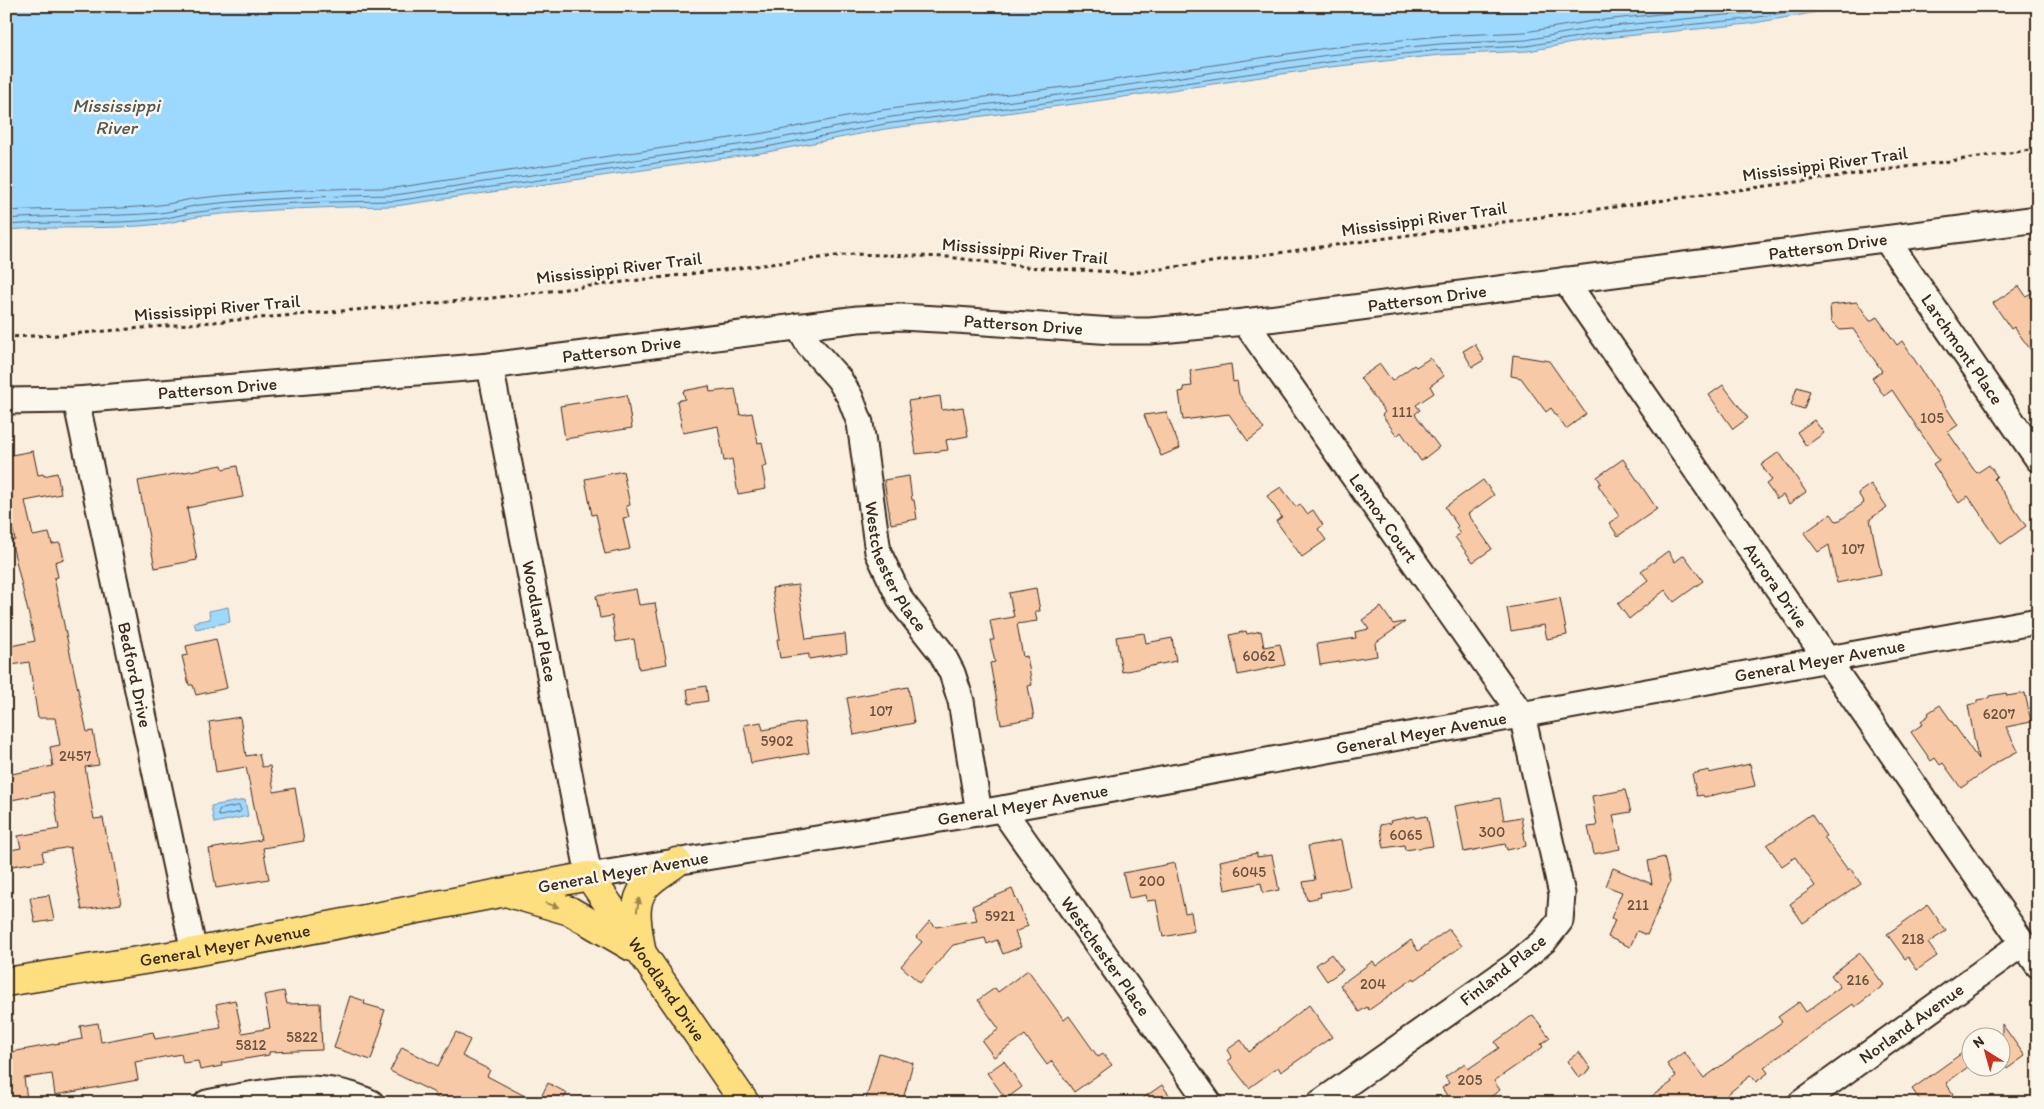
<svg xmlns="http://www.w3.org/2000/svg" width="2044" height="1109" viewBox="0 0 2044 1109" font-family="Itim,sans-serif">
<style>
.water{fill:#9dd8fe;stroke:#7692a4}
.lines{fill:none;stroke-linecap:round;stroke-linejoin:round}
.shore{stroke:#627078;stroke-width:1}
.building{fill:#f8c9a7;stroke:#3b2a1e}
.minor-casing{stroke:#3b2a1e;stroke-width:29}
.major-casing{stroke:#3b2a1e;stroke-width:31}
.path{stroke:#3b2a1e;stroke-width:3;stroke-dasharray:4 4;stroke-linecap:butt}
.minor{stroke:#fbf7ec;stroke-width:25}
.major{stroke:#fddf80;stroke-width:28}
.oneway{fill:#9c844f}
.labels{text-anchor:middle;stroke-width:5;stroke-linejoin:round;paint-order:stroke}
.number-label{font-size:15px;fill:#6a5240}
.street-label{font-size:18px;fill:#3b2a1e;stroke:#fbf7ec}
.water-label{font-size:19px;font-style:italic;fill:#545656;stroke:#fbf7ec}
</style>
<rect width="100%" height="100%" fill="#faeede"/>
<filter id="ink" filterUnits="userSpaceOnUse"><feTurbulence type="fractalNoise" baseFrequency=".02" numOctaves="2"/><feDisplacementMap in="SourceGraphic" scale="10" xChannelSelector="R" yChannelSelector="G"/><feConvolveMatrix kernelMatrix="1 2 1 2 8 2 1 2 1" color-interpolation-filters="sRGB"/></filter>
<g filter="url(#ink)">
<!-- water -->
<path class="water" d="M6,6H1853L1748,24L1595,39L1528,51L1440,55L1330,67L1082,103L885,129L767,152L395,206C331,207 267,209 202,216C189,218 175,222 161,224C110,230 58,226 6,230Z
M228,607L230,622L196,629L194,622L210,619L209,611Z
M245,800L248,816L214,823L211,806Z"/>
<g class="lines">
<!-- shore -->
<path class="shore" d="M6,211C57,208 108,211 159,205C173,204 186,199 200,198C265,191 329,188 394,188L764,133L882,110L1080,85L1327,48L1439,36L1525,32L1593,21L1737,6
M6,219C57,215 108,217 159,213C173,212 186,207 200,205C265,198 330,196 395,195L765,141L884,118L1081,92L1328,55L1440,44L1526,40L1593,28L1746,13L1785,6
M6,225C58,221 110,225 161,219C174,217 186,213 199,212C263,202 330,202 395,201L766,147L885,124L1082,98L1329,62L1440,50L1527,46L1594,34L1747,19L1821,6
M239,806L241,810L240,812L220,816L218,815L219,810Z"/>
</g>
<!-- building -->
<path class="building" d="M2019,286L2026,296L2038,289V360L2014,327L2011,329L1993,303Z
M1857,302L1870,321L1877,317L1897,345L1902,341L1958,425L1948,432L1974,470L1977,473L1989,465L1997,476L1994,479L2026,526L2001,544L1968,496L1959,503L1933,464L1939,460L1892,390L1884,396L1872,378L1882,371L1853,329L1840,330L1831,321L1830,305Z
M1475,344L1484,360L1472,367L1463,351Z
M1513,355L1549,361L1586,414L1566,429L1551,408L1546,412L1521,378L1511,376Z
M1430,358L1444,376L1430,386L1434,393L1416,405L1420,410L1415,414L1439,447L1421,461L1401,432L1397,436L1382,415L1385,412L1360,378L1380,364L1392,381L1414,365L1416,367Z
M1231,364L1233,382L1237,381L1239,394L1264,429L1248,441L1229,414L1183,420L1179,392L1184,391L1183,387L1192,386L1190,371Z
M1723,385L1748,418L1733,429L1709,395Z
M709,386L710,392L735,389L740,415L752,413L758,443L762,442L767,466L762,467L766,489L738,494L732,459L724,461L718,426L683,433L677,401L685,399L683,391Z
M1797,387L1810,391L1804,409L1791,405Z
M627,395L632,428L565,439L560,406Z
M940,396L942,410L963,407L968,436L946,440L948,450L916,454L908,401Z
M1166,412L1180,448L1161,456L1144,415Z
M1814,420L1824,433L1806,446L1797,432Z
M33,451L38,475L43,474L44,476L57,473L61,494L25,501L33,536L49,533L52,544L60,543L64,559L55,562L58,577L54,578L87,732L93,731L99,765L85,767L94,819L103,818L110,853L112,852L121,904L82,910L70,847L42,852L44,861L6,867V851L21,848L18,836L59,829L53,792L6,801V775L53,766L50,747L60,745L55,718H38L29,662L6,666V647L35,641L11,540H15L6,498V456Z
M1779,452L1806,492L1789,504L1783,495L1777,499L1766,484L1772,480L1761,465Z
M1623,459L1657,509L1618,536L1609,523L1619,516L1598,485L1601,483L1597,477Z
M222,465L223,469L237,466L243,497L187,508L197,560L155,568L138,481Z
M623,471L630,505L626,506L629,517L623,518L630,549L605,554L596,514L592,515L585,479Z
M909,476L912,500H914L917,519L891,524L884,480Z
M1483,480L1494,495L1468,514L1492,549L1473,562L1455,537L1460,534L1456,528L1458,526L1445,507Z
M1871,484L1887,507L1870,519L1881,574L1837,583L1829,545L1818,552L1804,533L1831,514L1836,521L1840,520L1864,503L1858,493Z
M1281,487L1296,507L1300,504L1307,514L1313,510L1323,525L1318,529L1326,540L1302,557L1276,521L1282,517L1267,496Z
M1668,551L1675,562L1684,555L1703,581L1674,602L1665,590L1629,619L1618,604L1648,580L1641,571Z
M798,585L806,639L845,634L847,653L809,659V654L780,658L777,639H780L772,588Z
M1036,588L1040,611H1035L1037,621L1017,624L1023,657L1027,656L1032,685L1028,686L1034,718L1001,724L990,663L995,662L990,640H994L990,621L1014,617L1009,593Z
M636,589L639,605L655,603L667,664L639,669L634,639L616,642L612,616L600,618L596,596Z
M1560,598L1567,635L1547,639L1544,625L1511,631L1507,608Z
M1381,607L1393,624L1405,622L1375,643L1377,656L1320,665L1317,644L1356,638L1355,632L1369,629L1362,620Z
M1246,631L1247,634L1261,631L1264,647L1280,644L1285,665L1238,675L1230,635Z
M1144,633L1146,643L1172,638L1176,661L1122,672L1116,637Z
M216,639L227,688L196,695L193,685H189L182,656L188,655L186,646Z
M706,686L708,701L689,704L687,689Z
M908,687L914,723L854,735L847,698Z
M2006,693L2007,696L2025,693L2031,722L2006,727L2018,751L1996,763L1961,788L1943,763L1940,765L1935,758L1931,761L1911,732L1923,724L1921,721L1929,715L1928,713L1940,705L1978,759L1968,705L1977,703V700L1989,698V696Z
M240,717L246,756L259,754L262,767L270,766L274,792L295,788L304,841L263,848L269,879L216,888L209,849L261,840L246,767L216,772L209,722Z
M761,722L763,730L804,722L809,753L751,763L744,725Z
M1750,764L1755,786L1704,797L1703,795L1697,796L1692,774L1709,770V773Z
M1625,790L1631,812L1613,815L1620,849L1594,854L1588,827L1597,826L1592,796Z
M1500,798L1504,820L1521,817L1526,846L1507,850L1505,844L1464,852L1455,806Z
M1811,814L1826,836L1824,837L1848,870L1850,868L1861,884L1803,923L1790,904L1815,886L1795,857L1782,866L1767,845Z
M1415,816L1416,818L1427,816L1433,846L1405,850L1404,845L1384,848L1380,825L1391,823L1390,821Z
M1341,840L1350,887L1320,893L1321,897L1307,900L1303,882L1315,880L1308,846Z
M1257,853V857L1272,855L1279,890L1263,893L1261,883L1225,890L1220,861Z
M1664,857L1670,882L1647,935L1637,931L1630,947L1608,937L1615,920L1611,918L1622,892L1606,886L1613,868L1652,884L1648,861Z
M1175,863L1185,913L1191,912L1194,931L1163,937L1156,900L1147,901L1146,895L1129,898L1123,873Z
M1012,889L1028,926L1015,932L1021,947L1003,954L997,940L987,944L985,938L953,945L920,983L901,966L922,942L916,937L930,921L936,927L977,920L972,906Z
M49,895L54,920L35,923L30,898Z
M1928,905L1946,931L1928,943L1937,956L1917,970L1908,957L1905,959L1887,934Z
M1449,929L1462,946L1415,980L1414,978L1369,1010L1367,1007L1359,1012L1340,985L1373,961L1376,966L1411,940L1418,951Z
M1860,953L1884,985L1855,1007L1853,1004L1764,1067L1768,1073L1756,1082L1751,1075L1717,1103H1642L1672,1082L1671,1080L1676,1076L1667,1064L1684,1052L1704,1078L1782,1022L1778,1017L1799,1002L1806,1012L1840,987L1831,975Z
M1331,954L1343,970L1327,981L1316,965Z
M1028,970L1064,1020L1069,1016L1098,1057L1103,1054L1112,1065L1074,1092L1052,1061L1047,1065L1025,1035L994,1057L982,1041L999,1029L978,1000L995,988L998,992Z
M284,991L287,1004L320,1003L322,1050L269,1052V1055L221,1063L222,1066L200,1070L198,1061L183,1063L181,1054L135,1062L138,1080L55,1095L52,1074L24,1078L27,1099L6,1103V1053L82,1039L80,1026L98,1023L101,1042L153,1032L155,1039L221,1028L216,1004L235,1000L242,1033L270,1028L264,995Z
M350,996L365,1001L364,1004L385,1010L381,1022L383,1023L371,1060L334,1048Z
M1309,1005L1332,1037L1281,1072L1278,1067L1249,1088L1228,1061L1232,1058L1227,1050L1241,1040L1249,1052Z
M1533,1015L1550,1038L1541,1044L1543,1047L1494,1081L1500,1090L1482,1103H1452L1442,1088L1449,1083L1445,1077L1465,1063L1468,1069L1499,1048L1495,1042Z
M2002,1024L2025,1056L2007,1069L2002,1062Z
M456,1032L470,1040L462,1056L490,1070L487,1076L538,1103L548,1083L567,1093L561,1103H448L434,1096L435,1093L390,1071L402,1047L438,1066Z
M1972,1046V1064L1946,1083L1953,1094L1942,1103H1922L1912,1089Z
M1579,1052L1591,1069L1579,1078L1567,1061Z
M879,1053L913,1063L902,1103H865Z
M1004,1061L1022,1087L1006,1099L987,1073Z
M1162,1085L1175,1103H1136Z"/>
<g class="lines">
<defs>
<g id="minor">
<path id="s1" d="M1886,239L2038,459"/>
<path id="s2" d="M1565,280L2038,965"/>
<path id="s3" d="M1245,322L1522,715L1562,894L1560,921L1545,940L1514,966L1320,1103"/>
<path id="s4" d="M798,326L809,345L839,379L850,397L860,423L878,552L901,601L941,652L952,673L961,701L979,813"/>
<path id="s5" d="M490,366L589,876L1002,809L2038,621"/>
<path id="s6" d="M76,400L194,952"/>
<path id="s7" d="M6,401L76,400L490,366L858,319L900,317L956,320L1113,331H1150L1245,322L2038,219"/>
<path id="s8" d="M1002,809L1209,1103"/>
<path d="M207,1103C261,1093 320,1077 371,1103"/>
<path id="s9" d="M1801,1103L2023,943"/>
</g>
<g id="major">
<path d="M512,894L570,911L632,947"/>
<path d="M641,949C638,929 631,904 645,887C653,877 667,870 677,862"/>
<path id="s10" d="M6,982L194,952L589,876L745,1103"/>
</g>
</defs>
<!-- minor casing -->
<use href="#minor" class="minor-casing"/>
<!-- major casing -->
<use href="#major" class="major-casing"/>
<!-- path -->
<path class="path" d="M6,337L59,335L484,299L853,254L948,257L1026,267L1131,273L2038,149"/>
<!-- minor -->
<use href="#minor" class="minor"/>
<!-- major -->
<use href="#major" class="major"/>
</g>
<!-- one-way arrows -->
<defs><path id="oneway-solid" d="M-6-.8H1V-3.2L6.5 0L1 3.2V.8H-6Z" transform="scale(1.25)"/></defs>
<g class="oneway">
<use href="#oneway-solid" transform="translate(552 905) rotate(18)"/>
<use href="#oneway-solid" transform="translate(638 905) rotate(-80)"/>
</g>
</g>
<g class="labels">
<!-- number labels -->
<g class="number-label">
<text x="1402" y="417">111</text>
<text x="1932" y="423">105</text>
<text x="1853" y="554">107</text>
<text x="1259" y="661">6062</text>
<text x="881" y="716">107</text>
<text x="1999" y="719">6207</text>
<text x="777" y="746">5902</text>
<text x="75" y="761">2457</text>
<text x="1492" y="837">300</text>
<text x="1406" y="840">6065</text>
<text x="1249" y="877">6045</text>
<text x="1152" y="886">200</text>
<text x="1638" y="910">211</text>
<text x="1000" y="921">5921</text>
<text x="1913" y="944">218</text>
<text x="1858" y="985">216</text>
<text x="1373" y="989">204</text>
<text x="302" y="1042">5822</text>
<text x="251" y="1050">5812</text>
<text x="1470" y="1085">205</text>
</g>
<!-- street labels -->
<g class="street-label">
<text transform="translate(1825 164) rotate(-8)" y="6">Mississippi River Trail</text>
<text transform="translate(1424 219) rotate(-8)" y="6">Mississippi River Trail</text>
<text dy="6" stroke="none"><textPath href="#s7" startOffset="1832">Patterson Drive</textPath></text>
<text transform="translate(1025 251) rotate(5)" y="6">Mississippi River Trail</text>
<text transform="translate(619 268) rotate(-7)" y="6">Mississippi River Trail</text>
<text dy="6" stroke="none"><textPath href="#s7" startOffset="1428">Patterson Drive</textPath></text>
<text transform="translate(217 308) rotate(-5)" y="6">Mississippi River Trail</text>
<text dy="6" stroke="none"><textPath href="#s7" startOffset="1022">Patterson Drive</textPath></text>
<text dy="6" stroke="none"><textPath href="#s7" startOffset="618">Patterson Drive</textPath></text>
<text dy="6" stroke="none"><textPath href="#s1" startOffset="134">Larchmont Place</textPath></text>
<text dy="6" stroke="none"><textPath href="#s7" startOffset="212">Patterson Drive</textPath></text>
<text dy="6" stroke="none"><textPath href="#s3" startOffset="240">Lennox Court</textPath></text>
<text dy="6" stroke="none"><textPath href="#s4" startOffset="266">Westchester Place</textPath></text>
<text dy="6" stroke="none"><textPath href="#s2" startOffset="371">Aurora Drive</textPath></text>
<text dy="6" stroke="none"><textPath href="#s5" startOffset="260">Woodland Place</textPath></text>
<text dy="6" stroke="none"><textPath href="#s5" startOffset="1769">General Meyer Avenue</textPath></text>
<text dy="6" stroke="none"><textPath href="#s6" startOffset="281">Bedford Drive</textPath></text>
<text dy="6" stroke="none"><textPath href="#s5" startOffset="1364">General Meyer Avenue</textPath></text>
<text dy="6" stroke="none"><textPath href="#s5" startOffset="959">General Meyer Avenue</textPath></text>
<text transform="translate(623 872) rotate(-10)" y="6">General Meyer Avenue</text>
<text dy="6" stroke="none"><textPath href="#s10" startOffset="222">General Meyer Avenue</textPath></text>
<text dy="6" stroke="none"><textPath href="#s8" startOffset="180">Westchester Place</textPath></text>
<text transform="translate(1503 970) rotate(-38)" y="6">Finland Place</text>
<text dy="6" stroke="none"><textPath href="#s10" startOffset="730">Woodland Drive</textPath></text>
<text dy="6" stroke="none"><textPath href="#s9" startOffset="136">Norland Avenue</textPath></text>
</g>
<!-- water labels -->
<g class="water-label">
<text x="116" y="112">Mississippi<tspan x="116" dy="22">River</tspan></text>
</g>
</g>
<!-- margin -->
<rect width="2044" height="1109" fill="none" stroke="#fbf7ec" stroke-width="25"/>
<rect x="12" y="12" width="2019" height="1084" fill="none" stroke="#3b2a1e" stroke-width="2" filter="url(#ink)"/>
<!-- north arrow -->
<g transform="translate(1986 1052) rotate(323)"><circle r="24" fill="#fbf7ec" stroke="#aea59a"/>
<path d="M0-4L9 19L0 12L-9 19Z" fill="#c8321e"/>
<text y="-8" font-size="14" font-weight="bold" text-anchor="middle" fill="#3b2a1e">N</text>
</g>
</svg>
